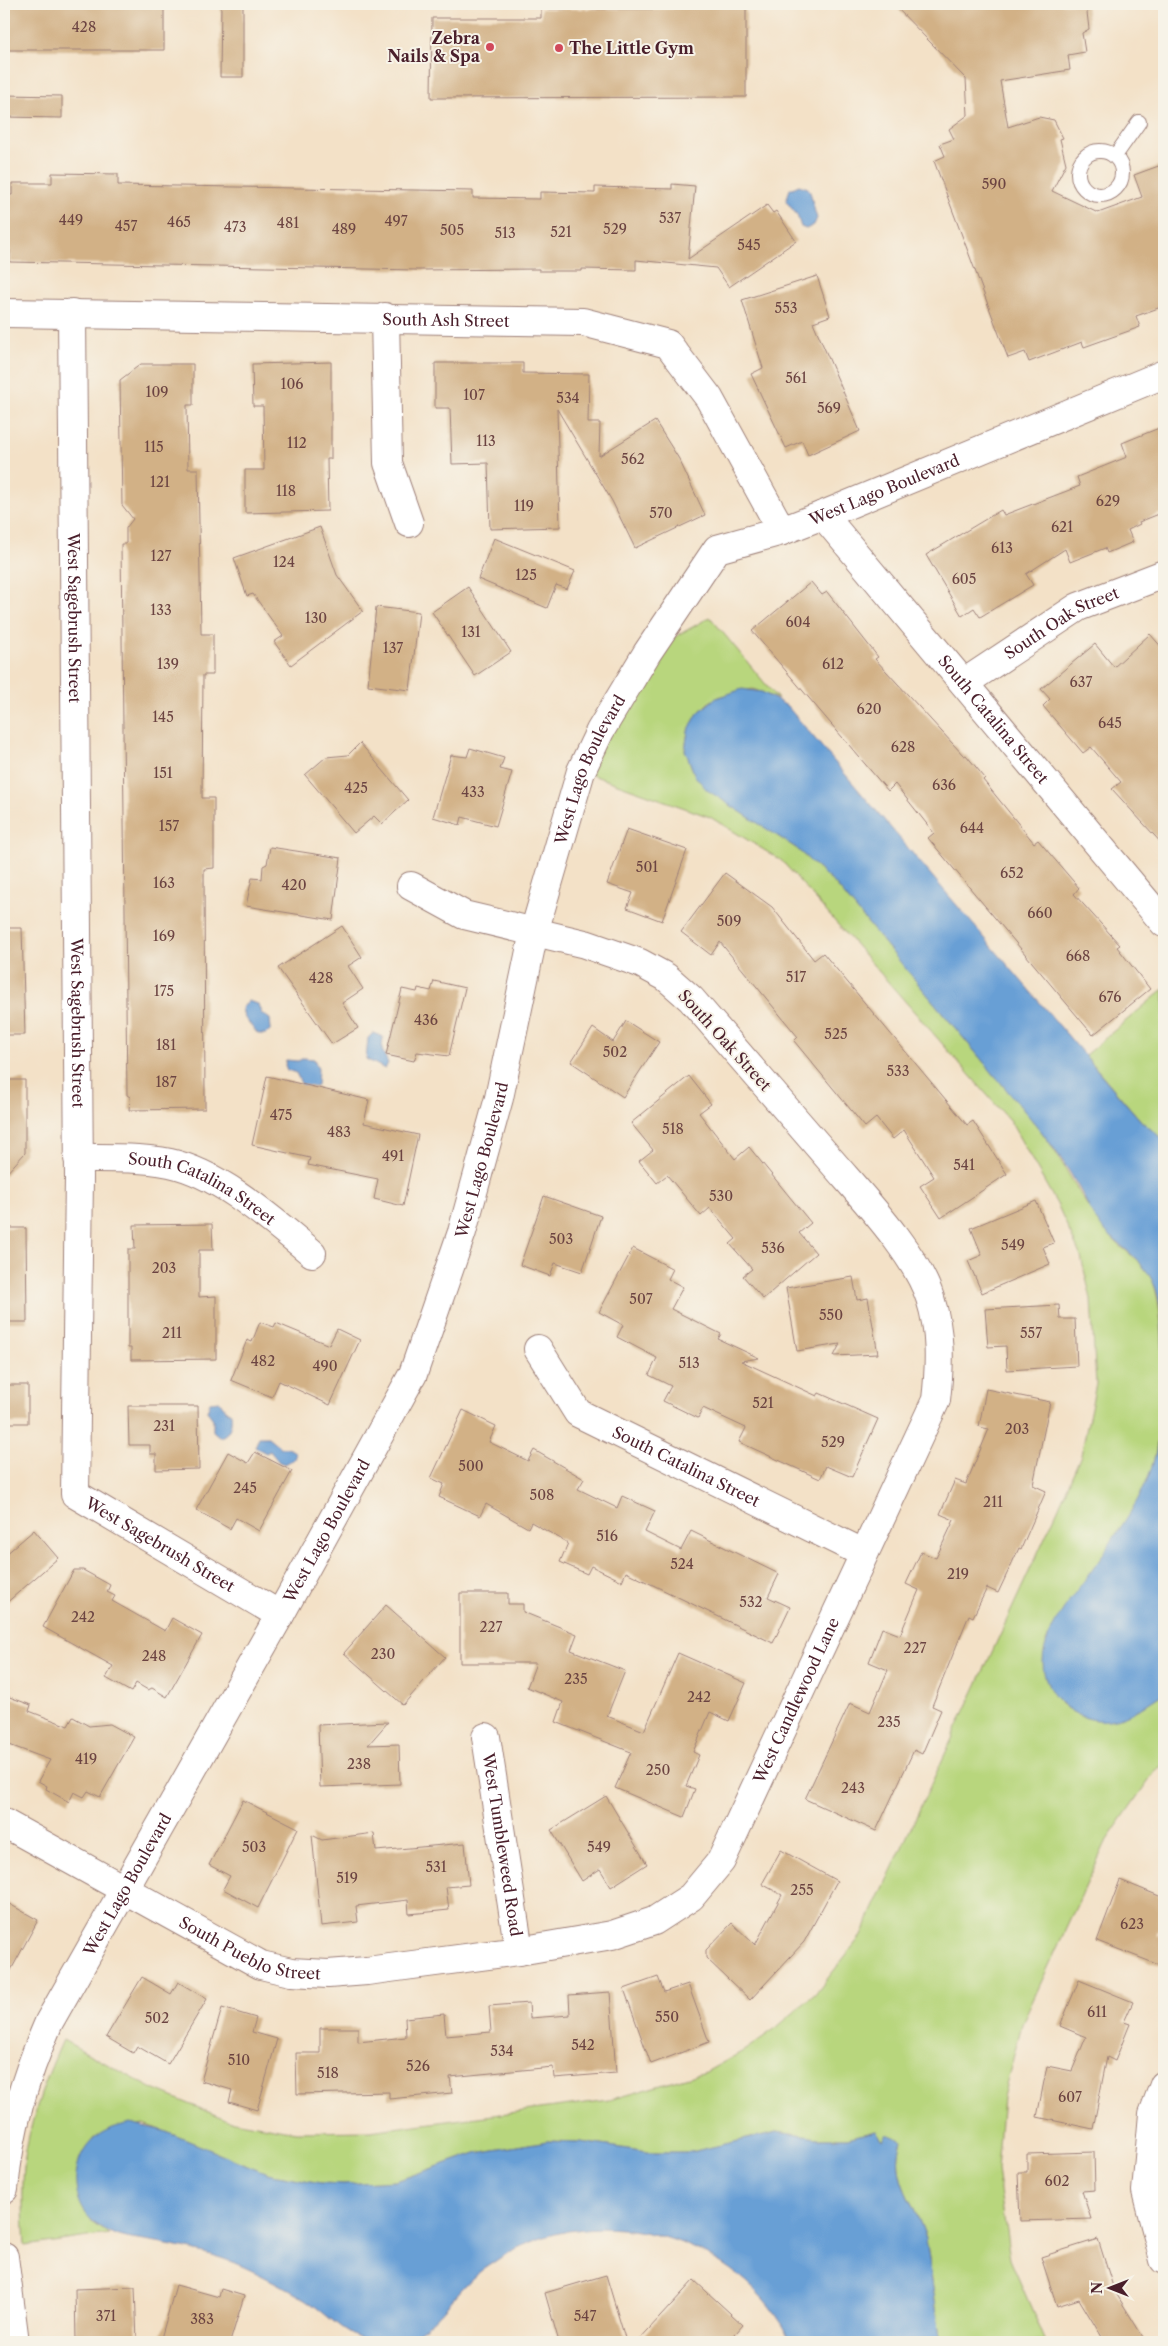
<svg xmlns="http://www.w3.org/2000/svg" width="1168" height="2346" viewBox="0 0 1168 2346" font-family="'Libre Caslon Text',serif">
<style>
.green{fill:#b8d67d;stroke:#817a54}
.water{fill:#679fd5;stroke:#585f80}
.building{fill:#d2b186}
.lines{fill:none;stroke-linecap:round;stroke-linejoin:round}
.service-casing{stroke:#9e8079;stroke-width:16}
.minor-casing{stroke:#9e8079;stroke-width:30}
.tertiary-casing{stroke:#9e8079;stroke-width:30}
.service{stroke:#fff;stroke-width:14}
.minor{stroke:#fff;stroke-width:28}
.tertiary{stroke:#fff;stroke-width:28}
.poi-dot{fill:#d1495b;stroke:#f7f3e8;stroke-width:2}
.labels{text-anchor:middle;stroke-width:4;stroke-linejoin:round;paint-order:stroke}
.number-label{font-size:14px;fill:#6c4442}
.poi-label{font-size:16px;font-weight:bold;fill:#4a1f2b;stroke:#f7f3e8;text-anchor:end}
.street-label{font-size:16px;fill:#4a1f2b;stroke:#f7f3e8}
</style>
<rect width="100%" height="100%" fill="#f7f3e8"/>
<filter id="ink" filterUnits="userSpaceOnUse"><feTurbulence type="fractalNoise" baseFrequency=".02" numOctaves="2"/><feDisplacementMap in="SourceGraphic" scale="10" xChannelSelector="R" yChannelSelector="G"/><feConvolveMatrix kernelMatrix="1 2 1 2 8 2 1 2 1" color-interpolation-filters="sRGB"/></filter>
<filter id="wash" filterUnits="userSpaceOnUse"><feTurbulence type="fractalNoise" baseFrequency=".0096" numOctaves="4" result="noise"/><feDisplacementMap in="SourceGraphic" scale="20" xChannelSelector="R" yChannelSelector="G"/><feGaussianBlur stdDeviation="1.12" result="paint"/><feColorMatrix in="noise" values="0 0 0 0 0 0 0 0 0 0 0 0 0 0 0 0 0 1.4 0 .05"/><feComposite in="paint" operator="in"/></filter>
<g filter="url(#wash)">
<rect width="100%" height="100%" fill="#f3e1c7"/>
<!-- green -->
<path class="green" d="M710,617L778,699L753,689L721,696L708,703L698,713L688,731L685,750L695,776L730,805L796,848L836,885L1041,1131C1066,1164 1082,1204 1109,1235C1123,1251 1143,1260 1153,1281C1168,1322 1165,1440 1147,1482C1121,1539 1076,1586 1046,1641L1060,1703C1097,1734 1128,1715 1164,1693V1764L1155,1771L1107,1840L1057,1948L1022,2024L1003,2097L997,2170L1010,2259L1046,2342H941L926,2239C916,2203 889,2181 902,2140H883L876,2131L847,2138H817L777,2132L691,2152H647L581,2142L547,2141L476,2153L396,2181L343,2184L321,2183L267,2173L164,2131L143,2124L94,2138L82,2155L76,2176L92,2222L109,2234L25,2246C23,2214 21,2181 26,2150C33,2112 47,2075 63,2040L153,2089L228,2120L296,2132L370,2131L609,2100L706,2072L745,2050L776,2028L817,1992L861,1936L1058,1509L1081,1455L1096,1384L1091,1299L1081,1257L1058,1206L1010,1121L782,861L710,817L581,771L647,653Z
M1164,989V1140L1142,1122L1085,1055Z"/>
<!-- water -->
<path class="water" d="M799,185L808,188C813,197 813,208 817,218L814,225L806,229L801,227L797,215L786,201L790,189Z
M742,689L762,692L787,706L1122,1099L1142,1122L1164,1140V1693C1148,1703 1129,1718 1110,1720C1076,1724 1043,1697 1043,1662C1043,1626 1083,1585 1102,1556C1117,1532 1136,1507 1147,1480C1164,1438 1164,1393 1163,1348C1162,1326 1163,1301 1152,1280C1140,1256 1116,1245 1100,1225C1091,1215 1086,1200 1079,1188C1068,1168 1055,1149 1041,1131L836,885L796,848L707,790L695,776L685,750L688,731L698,713L714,699Z
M248,1001L258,1004L261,1013L270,1019L271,1029L266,1034H258L244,1017L242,1008Z
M373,1033L383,1037L382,1050L388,1063L385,1069L366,1059L368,1038Z
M304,1058L314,1059L318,1069L317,1085L312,1089L303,1087L296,1073L287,1070L285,1065L286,1060L298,1061Z
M219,1401L226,1410L231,1413C232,1422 231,1434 220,1437L213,1431V1419L207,1411L210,1402Z
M259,1437H268L280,1447C288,1449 287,1446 296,1453L294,1459L285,1464L279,1462L270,1451L266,1453L255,1447Z
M130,2123L164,2131L267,2173L321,2183L343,2184L396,2181L476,2153L547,2141L581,2142L647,2152H691L777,2132L817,2138H847L876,2131L883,2140L887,2134L902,2140C889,2181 916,2203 926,2239L941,2342H792C742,2238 598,2194 500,2258C493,2263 484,2268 477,2274C451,2296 430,2337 394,2341C349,2346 335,2318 303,2298C284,2287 264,2276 244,2267C218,2255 190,2249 162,2244C138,2239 116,2240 96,2224C69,2203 69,2159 96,2137C106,2129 118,2126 130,2123Z"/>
<g id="blocks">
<!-- building -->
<path class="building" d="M4,4H164V50H4Z
M221,4H243V77H220Z
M673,4H746V97L431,98L432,18H541V9H673Z
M893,4H1086L1089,29L1082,33L1085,52L1068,55L1070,70L1000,81L1008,127L1039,117L1054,120L1063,138L1060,139L1066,164L1052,191L1098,213L1142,197L1134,175L1164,164V306L1136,316L1140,327L1084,347L1082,342L1029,362L1025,352L1008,358L934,161L945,156L940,144L954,139L949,129L968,115L966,79Z
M4,95L62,96V118L4,117Z
M52,173L118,174V185L473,191V198L540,199V192L595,193V187L672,189V184L695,186L688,259L767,205L773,213L776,211L796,241L729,287L716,268L636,260V270L582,269V271H539V269L418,270L10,262V250H4V195H12V183H52Z
M817,276L830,316L813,322L860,431L808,455L802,441L786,448L751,374L763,368L742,300Z
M331,362V459H327L328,511L245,513V470H264L263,406H253L252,364Z
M435,363H523V373L589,374L588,423H600L599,456L655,421L679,459L705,515L635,548L612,501L557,409L560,527L490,529L488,463L452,464L450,408H435Z
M141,364H193V405H187L188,469H198L201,631V634H213V675H203L202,798H214V868L204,869L205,1109L129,1110L130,1097L127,1095L121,544H126V528L133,519L122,505L120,380Z
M1164,426V512L1139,522L1140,524L1128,530L1133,542L1107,553L1105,548L1070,562L1065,549L1026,574L1033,585L980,617L974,608L962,616L926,555L1001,510L1004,515L1080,486L1077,477L1127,457L1122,443Z
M320,527L337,575L363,611L291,665L274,642L283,636L253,594L247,596L234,558Z
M494,538L575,571L567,589L556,585L547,608L478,579Z
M811,582L822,595L827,592L878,657L875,659L964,756L966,755L985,778L983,780L1034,843L1038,840L1056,861L1079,888L1074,894L1120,945L1117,947L1150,989L1093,1035L928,838L934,833L895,784L888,791L752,631Z
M468,587L511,652L475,676L432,612Z
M376,607L419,612L410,690L368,685Z
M1150,634L1164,650V846L1112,789L1121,782L1091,747L1083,753L1043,706L1050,699L1041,689L1095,644L1114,667Z
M360,743L408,800L382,824L374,816L354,833L305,775L326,757L348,755Z
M470,748L504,758L500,769L512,772L496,826L462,817L460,825L433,817L451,755L467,757Z
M627,829L687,850L662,921L627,908L633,893L607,884Z
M270,847L341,858L333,920L246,906L252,878L262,879L263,866L267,864Z
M725,873L772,907L814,960L823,953L967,1125L973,1121L1007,1174L941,1218L920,1186L934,1177L904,1130L893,1139L876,1118L865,1127L794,1041L798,1037L720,942L711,955L681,932Z
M342,926L362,957L348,966L363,989L342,1003L358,1028L332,1044L278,968Z
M4,928H22L25,1035H4Z
M434,981L465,988L449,1056L417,1052L414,1061L386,1055L402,989L417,992L418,988L431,991Z
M626,1021L659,1042L623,1097L571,1062L593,1028L613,1042Z
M267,1076L369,1100L364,1123L418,1135L403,1206L374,1199L378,1179L308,1165L310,1158L252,1145Z
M689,1076L711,1104L699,1113L735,1159L749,1147L811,1223L799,1233L816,1253L763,1299L743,1276L752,1269L730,1244L736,1239L710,1208L701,1216L667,1175L657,1183L639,1161L653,1150L631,1123Z
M4,1080H25V1153L4,1176Z
M544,1196L601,1216L582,1272L555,1263L550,1276L520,1265Z
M1036,1201L1054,1243L1043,1247L1050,1264L982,1293L968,1261L982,1255L971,1228Z
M212,1224L213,1250H199V1297L216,1296V1359L131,1360V1348H128V1249H135L134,1225Z
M4,1228H26L27,1322H4Z
M633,1248L673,1269L668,1279L683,1287L671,1309L721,1334L718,1339L759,1358L741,1361L817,1396L819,1393L878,1419L852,1477L826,1466L820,1479L739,1442L746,1428L703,1408L698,1418L663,1401L671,1386L649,1375L657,1358L617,1337L623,1325L599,1312Z
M853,1277L857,1300L868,1298L878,1354L834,1356L840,1344L797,1351L786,1288Z
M1059,1305L1060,1319H1075L1077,1366L1007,1370L1006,1346L988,1347L985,1309Z
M260,1322L274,1327L276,1323L329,1345L337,1329L360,1340L330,1405L279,1381L272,1397L231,1380L247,1340L252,1342Z
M4,1385H28V1423H4Z
M986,1389L1050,1402L1033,1485L1046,1491L1021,1549L1019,1548L998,1593L987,1588L973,1617L969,1615L932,1706L941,1710L922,1754L914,1750L876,1831L805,1799L850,1703L870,1712L888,1670L869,1662L882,1628L900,1635L919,1590L906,1584L921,1552L936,1558L954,1520L940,1514L955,1480L966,1484L989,1429L979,1427Z
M128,1406H198L199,1469L156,1470V1454H150V1445H129Z
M463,1410L496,1426L489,1442L528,1461L534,1450L584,1479L578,1489L617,1508L622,1496L655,1511L645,1532L681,1550L691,1531L779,1574L768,1597L790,1607L773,1643L626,1572L622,1581L591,1566L587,1574L560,1562L568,1543L531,1522L528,1528L486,1504L480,1516L439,1497L444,1484L431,1478Z
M228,1452L248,1463L255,1452L292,1471L259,1531L236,1518L230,1529L196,1510Z
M34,1530L58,1558L4,1605V1556Z
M74,1570H83L110,1585L107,1592L115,1596L112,1601L165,1631L172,1618L202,1635L167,1697L152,1688L148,1690L136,1683L131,1692L106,1678L113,1666L43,1627Z
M460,1593H508V1604H523V1612L577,1634L571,1650L625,1671L607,1716L644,1731L678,1653L746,1683L729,1721L710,1712L693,1752L699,1755L686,1786L695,1789L684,1817L615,1788L631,1752L556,1722L563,1702L527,1687L536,1663H460Z
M386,1605L445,1657L403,1705L344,1653Z
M4,1695L31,1705L29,1711L68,1726L73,1717L89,1726L110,1724L134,1737L100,1797L88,1791L84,1797L74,1792L69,1802L46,1789L47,1786L38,1781L50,1760L4,1743Z
M388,1722L368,1745L399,1744L400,1784L320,1787L318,1725Z
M606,1796L647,1864L611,1887L600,1869L582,1881L551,1830Z
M243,1800L298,1828L258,1908L223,1889L230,1876L209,1865Z
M374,1833L376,1851L465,1843L469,1885L446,1887L449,1910L409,1914L408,1900L356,1906L358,1922L321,1926L312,1835L322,1840Z
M781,1850L837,1881L804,1942L750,2000L706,1958V1950L732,1923L755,1945L782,1895L762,1884Z
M1120,1880L1164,1898V1914L1156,1935L1164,1938V1967L1097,1941Z
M4,1901L38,1920L4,1983Z
M142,1977L171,1994L178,1982L207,1999L168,2064L137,2046L133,2053L106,2037Z
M658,1977L664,1992L688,1984L709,2042L651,2064L624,1989Z
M1079,1980L1133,2002L1124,2022L1130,2024L1115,2061L1107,2057L1093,2129L1037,2117L1047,2066L1072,2071L1086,2037L1060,2026Z
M610,1992L616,2073L554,2078L553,2067L450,2077L452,2093L389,2099V2092L297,2094L296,2053H320V2028H358V2042L406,2037L405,2018L444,2014L446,2036L491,2032L489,2006L529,2003L530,2018L570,2015L569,1995Z
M222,2008L256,2018L252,2032L277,2039L257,2110L229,2102L232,2090L201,2081Z
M1094,2152L1095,2190L1082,2191L1091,2219L1020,2221L1018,2172H1027V2154Z
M1098,2239L1114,2290L1146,2342H1105L1079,2299L1057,2306L1041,2257Z
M606,2275L625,2338L612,2342H559L545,2293Z
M694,2280L743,2325L728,2342H637Z
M176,2285L219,2297L221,2289L244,2296L230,2342H160Z
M135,2287L137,2342H76L75,2289Z"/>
</g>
</g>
<g filter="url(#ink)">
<use href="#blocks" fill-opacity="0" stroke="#9e8079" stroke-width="1"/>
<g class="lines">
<defs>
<path id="service" d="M1078 173a22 22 0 1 1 44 0a22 22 0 1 1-44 0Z
M1115,156L1139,122"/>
<g id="minor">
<path id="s1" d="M4,313L583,322L668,344L709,398L782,531"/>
<path id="s2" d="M72,313L79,1177L75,1494L280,1615"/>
<path d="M385,317L388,463L409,523"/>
<path id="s3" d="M823,515L1164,923"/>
<path id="s4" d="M964,683L1078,607L1164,574"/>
<path id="s5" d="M78,1158C109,1158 140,1157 170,1163C221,1174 273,1221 312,1253"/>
<path id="s6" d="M538,1349L578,1413L863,1553"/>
<path id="s7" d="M486,1737L519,1951"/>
<path id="s8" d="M4,1823L261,1965L291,1972L328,1974L367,1971L519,1951L612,1935L654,1921L691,1897L721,1861L936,1400C940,1365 941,1332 930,1298C916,1254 864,1199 833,1163C786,1108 738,1054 691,999L666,977L640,963L585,944L464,915L411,886"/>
<path d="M1164,2085L1153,2114L1146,2191L1164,2260"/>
</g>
<g id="tertiary">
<path id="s9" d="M4,2189C10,2126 24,2080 49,2022L280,1615L413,1374L462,1232L499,1098L534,932L581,771L600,731L647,653L717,549L782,531L823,515L1164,374"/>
<path d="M4,2257L15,2342"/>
</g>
</defs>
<!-- service casing -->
<use href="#service" class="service-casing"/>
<!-- minor casing -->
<use href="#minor" class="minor-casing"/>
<!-- tertiary casing -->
<use href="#tertiary" class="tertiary-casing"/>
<!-- service -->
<use href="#service" class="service"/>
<!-- minor -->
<use href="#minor" class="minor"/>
<!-- tertiary -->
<use href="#tertiary" class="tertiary"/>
</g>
</g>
<!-- markers -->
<g class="poi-dot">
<circle cx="490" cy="47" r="5"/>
<circle cx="559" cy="48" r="5"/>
</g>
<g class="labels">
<!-- number labels -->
<g class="number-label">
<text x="84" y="32">428</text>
<text x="994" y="189">590</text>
<text x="670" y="223">537</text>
<text x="71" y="225">449</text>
<text x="396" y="226">497</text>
<text x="179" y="227">465</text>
<text x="288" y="228">481</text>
<text x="126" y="231">457</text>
<text x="235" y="232">473</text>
<text x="344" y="234">489</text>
<text x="615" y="234">529</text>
<text x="452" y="235">505</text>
<text x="561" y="237">521</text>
<text x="505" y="238">513</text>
<text x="749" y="250">545</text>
<text x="786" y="313">553</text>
<text x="796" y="383">561</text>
<text x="292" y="389">106</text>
<text x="157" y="397">109</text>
<text x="474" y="400">107</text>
<text x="568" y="403">534</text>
<text x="829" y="413">569</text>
<text x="486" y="446">113</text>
<text x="297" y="448">112</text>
<text x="154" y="452">115</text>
<text x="633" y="464">562</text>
<text x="160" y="487">121</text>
<text x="286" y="496">118</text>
<text x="1108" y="506">629</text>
<text x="524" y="511">119</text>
<text x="661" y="518">570</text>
<text x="1062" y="532">621</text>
<text x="1002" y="553">613</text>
<text x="161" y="561">127</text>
<text x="284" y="567">124</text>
<text x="526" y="580">125</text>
<text x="964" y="584">605</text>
<text x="161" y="615">133</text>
<text x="316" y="623">130</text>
<text x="798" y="627">604</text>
<text x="471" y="637">131</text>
<text x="393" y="653">137</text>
<text x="168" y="669">139</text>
<text x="833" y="669">612</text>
<text x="1081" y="687">637</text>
<text x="869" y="714">620</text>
<text x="163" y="722">145</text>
<text x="1110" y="728">645</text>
<text x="903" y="752">628</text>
<text x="163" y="778">151</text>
<text x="944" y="790">636</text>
<text x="356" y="793">425</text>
<text x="473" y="797">433</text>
<text x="169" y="831">157</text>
<text x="972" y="833">644</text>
<text x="647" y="872">501</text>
<text x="1012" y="878">652</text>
<text x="164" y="888">163</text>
<text x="294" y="890">420</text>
<text x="1040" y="918">660</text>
<text x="729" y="926">509</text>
<text x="164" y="941">169</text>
<text x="1078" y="961">668</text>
<text x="796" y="982">517</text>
<text x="321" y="983">428</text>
<text x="164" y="996">175</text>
<text x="1110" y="1002">676</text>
<text x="426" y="1025">436</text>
<text x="836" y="1039">525</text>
<text x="166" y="1050">181</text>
<text x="615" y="1057">502</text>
<text x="898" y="1076">533</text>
<text x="166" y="1087">187</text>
<text x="281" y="1120">475</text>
<text x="673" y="1134">518</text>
<text x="339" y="1137">483</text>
<text x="393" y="1161">491</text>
<text x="964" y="1170">541</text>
<text x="721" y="1201">530</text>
<text x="561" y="1244">503</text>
<text x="1013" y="1250">549</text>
<text x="773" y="1253">536</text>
<text x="164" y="1273">203</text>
<text x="641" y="1304">507</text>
<text x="831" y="1320">550</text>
<text x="172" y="1338">211</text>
<text x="1031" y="1338">557</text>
<text x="263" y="1366">482</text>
<text x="689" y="1368">513</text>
<text x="325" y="1371">490</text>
<text x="763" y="1408">521</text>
<text x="164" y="1431">231</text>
<text x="1017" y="1434">203</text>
<text x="833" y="1447">529</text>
<text x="471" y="1471">500</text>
<text x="245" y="1493">245</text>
<text x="542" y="1500">508</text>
<text x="993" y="1507">211</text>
<text x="607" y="1541">516</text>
<text x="682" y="1569">524</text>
<text x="958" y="1579">219</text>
<text x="751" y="1607">532</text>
<text x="83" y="1622">242</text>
<text x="491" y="1632">227</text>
<text x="915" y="1653">227</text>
<text x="383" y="1659">230</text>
<text x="154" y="1661">248</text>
<text x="576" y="1684">235</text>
<text x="699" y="1702">242</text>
<text x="889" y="1727">235</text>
<text x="86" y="1764">419</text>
<text x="359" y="1769">238</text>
<text x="658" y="1775">250</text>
<text x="853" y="1793">243</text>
<text x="254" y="1852">503</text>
<text x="599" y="1852">549</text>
<text x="436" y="1872">531</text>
<text x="347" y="1883">519</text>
<text x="802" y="1895">255</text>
<text x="1132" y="1929">623</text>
<text x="1097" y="2017">611</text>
<text x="667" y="2022">550</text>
<text x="157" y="2023">502</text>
<text x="583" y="2050">542</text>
<text x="502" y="2056">534</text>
<text x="239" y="2065">510</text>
<text x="418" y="2071">526</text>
<text x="328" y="2078">518</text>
<text x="1070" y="2102">607</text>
<text x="1057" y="2186">602</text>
<text x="106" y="2321">371</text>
<text x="585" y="2321">547</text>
<text x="202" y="2324">383</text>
</g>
<!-- poi labels -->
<g class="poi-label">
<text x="480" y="44">Zebra<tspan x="480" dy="18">Nails &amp; Spa</tspan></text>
<text x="569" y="54" text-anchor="start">The Little Gym</text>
</g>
<!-- street labels -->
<g class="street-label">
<text dy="6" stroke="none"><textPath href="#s1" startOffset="442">South Ash Street</textPath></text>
<text dy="6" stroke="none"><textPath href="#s9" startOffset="1982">West Lago Boulevard</textPath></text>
<text dy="6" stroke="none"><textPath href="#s2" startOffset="305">West Sagebrush Street</textPath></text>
<text dy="6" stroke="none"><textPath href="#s4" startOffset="115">South Oak Street</textPath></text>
<text dy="6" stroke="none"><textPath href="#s3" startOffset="266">South Catalina Street</textPath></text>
<text dy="6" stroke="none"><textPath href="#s9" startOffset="1548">West Lago Boulevard</textPath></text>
<text dy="6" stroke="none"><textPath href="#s2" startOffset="710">West Sagebrush Street</textPath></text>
<text transform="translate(725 1040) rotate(48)" y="6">South Oak Street</text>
<text dy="6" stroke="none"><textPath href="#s9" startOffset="1142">West Lago Boulevard</textPath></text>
<text dy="6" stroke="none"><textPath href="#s5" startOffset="131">South Catalina Street</textPath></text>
<text dy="6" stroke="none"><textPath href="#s6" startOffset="196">South Catalina Street</textPath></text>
<text dy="6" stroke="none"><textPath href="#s9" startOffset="738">West Lago Boulevard</textPath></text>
<text dy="6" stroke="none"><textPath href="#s2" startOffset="1280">West Sagebrush Street</textPath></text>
<text dy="6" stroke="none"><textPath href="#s8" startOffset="961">West Candlewood Lane</textPath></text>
<text dy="6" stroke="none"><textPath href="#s7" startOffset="109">West Tumbleweed Road</textPath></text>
<text dy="6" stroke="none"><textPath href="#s9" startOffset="332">West Lago Boulevard</textPath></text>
<text dy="6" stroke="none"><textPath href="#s8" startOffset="278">South Pueblo Street</textPath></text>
</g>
</g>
<!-- margin -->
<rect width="1168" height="2346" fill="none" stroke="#f7f3e8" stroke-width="20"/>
<!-- north arrow -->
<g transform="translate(1110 2288) rotate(270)" stroke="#f7f3e8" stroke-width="4" paint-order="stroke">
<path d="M0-4L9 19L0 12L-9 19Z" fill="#4a1f2b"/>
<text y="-8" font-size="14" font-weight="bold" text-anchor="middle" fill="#4a1f2b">N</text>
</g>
</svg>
